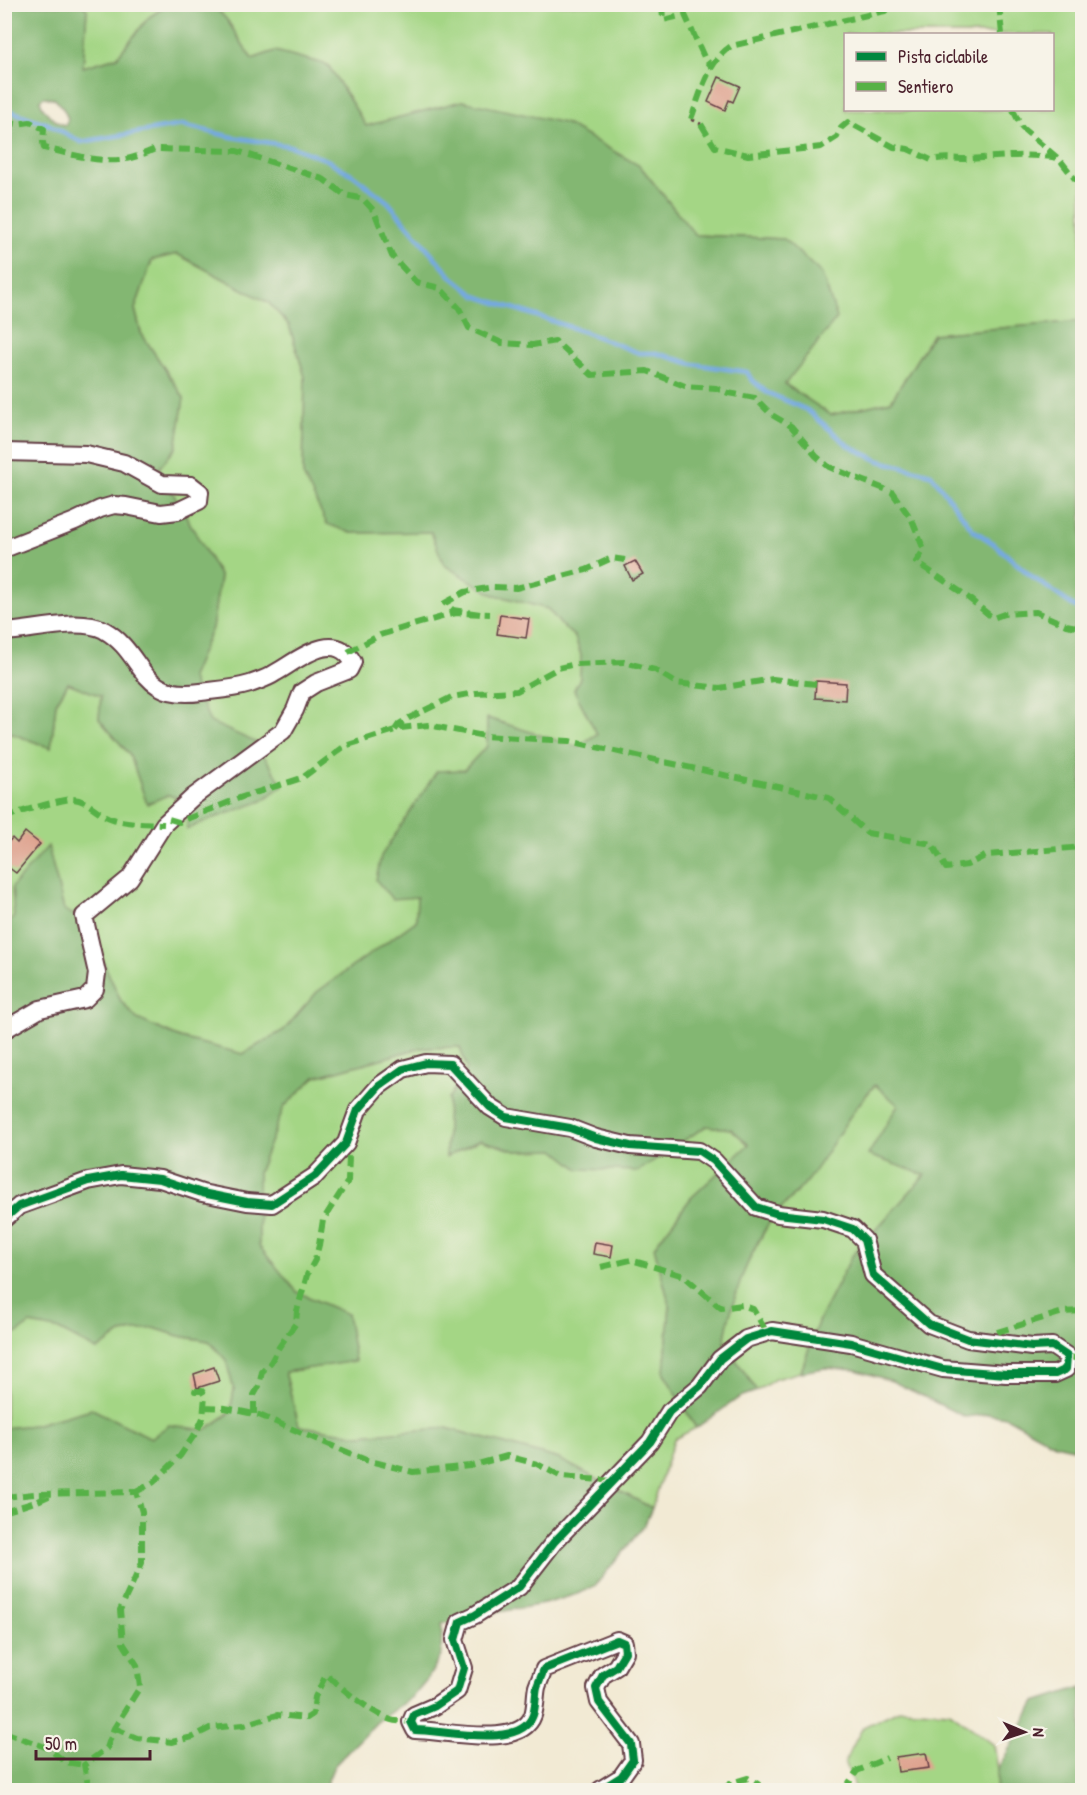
<svg xmlns="http://www.w3.org/2000/svg" width="1087" height="1795" viewBox="0 0 1087 1795" font-family="'Patrick Hand',sans-serif">
<style>
.green{fill:#a4d685;stroke:#777a58;stroke-width:1.5;fill-rule:evenodd}
.forest{fill:#83b772;stroke:#666b4e;stroke-width:1.5;fill-rule:evenodd}
.lines{fill:none;stroke-linecap:round;stroke-linejoin:round}
.stream{stroke:#75a9e2;stroke-width:4.5}
.building{fill:#dea28e}
.street-casing{stroke:#633d44;stroke-width:20}
.path{stroke:#633d44;stroke-width:3;stroke-dasharray:4.5 4.5;stroke-linecap:butt}
.street{stroke:#fff;stroke-width:16}
.quiet{stroke:#57b146;stroke-width:6;stroke-dasharray:12 6;stroke-linecap:butt}
.cycleway-casing{stroke:#f7f3e8;stroke-width:11}
.cycleway{stroke:#00873e;stroke-width:8}
</style>
<rect width="100%" height="100%" fill="#f7f3e8"/>
<filter id="ink" filterUnits="userSpaceOnUse"><feTurbulence type="fractalNoise" baseFrequency=".0167" numOctaves="2"/><feDisplacementMap in="SourceGraphic" scale="12" xChannelSelector="R" yChannelSelector="G"/><feConvolveMatrix kernelMatrix="1 2 1 2 8 2 1 2 1" color-interpolation-filters="sRGB"/></filter>
<filter id="wash" filterUnits="userSpaceOnUse"><feTurbulence type="fractalNoise" baseFrequency=".008" numOctaves="4" result="noise"/><feDisplacementMap in="SourceGraphic" scale="24" xChannelSelector="R" yChannelSelector="G"/><feGaussianBlur stdDeviation="1.35" result="paint"/><feColorMatrix in="noise" values="0 0 0 0 0 0 0 0 0 0 0 0 0 0 0 0 0 1.4 0 .05"/><feComposite in="paint" operator="in"/></filter>
<g filter="url(#wash)">
<rect width="100%" height="100%" fill="#f2ead4"/>
<!-- green -->
<path class="green" d="M82,5H168L149,17L117,57L83,67L87,10Z
M213,5H1082V321L933,334L891,401L831,415L785,384L784,239L695,235L640,166L462,101L366,126L328,65L275,51L252,59L227,20ZM846,34H1052V110H846Z
M177,254L269,303L289,325L305,377L303,475L351,533L431,532L492,594L548,609L562,626L575,637L581,655L580,678L574,690L597,734L577,747L487,718V746L464,770L417,897L416,921L317,992L284,1030L243,1054L180,1038L137,1019L121,1001L101,957L90,923L64,910L48,847L13,887L14,918L5,927V731L51,748L56,703L68,683L101,696L99,719L130,755L147,803L168,795L190,801L187,829L206,821L255,742L210,723L191,677L212,628L220,577L159,468L176,448L184,398L141,333L135,309L152,260Z
M460,1047L467,1069L448,1099L446,1157L480,1140L516,1151L555,1150L579,1169L665,1152L706,1126L731,1129L749,1145L691,1198L654,1247L670,1306L664,1373L696,1428L674,1439L652,1508L559,1459L447,1428L359,1435L299,1426L285,1372L355,1361L347,1314L297,1292L259,1247L258,1173L284,1106L315,1077L420,1048Z
M875,1085L898,1104L926,1174L852,1256L818,1322L801,1372L775,1379L757,1391L724,1342L730,1310L741,1275L770,1221L806,1182L849,1116Z
M30,1324L57,1329L97,1350L121,1333L154,1328L179,1336L209,1341L226,1360L234,1390L230,1412L205,1430L169,1426L151,1438L92,1409L34,1425L5,1428V1337L16,1334Z
M901,1709L950,1712L994,1745L998,1769L996,1790H855L845,1761L863,1727Z"/>
<!-- forest -->
<path class="forest" d="M5,5H82L87,9L83,67L117,57L149,17L168,5H213L227,20L252,59L275,51L328,65L366,126L462,101L564,123L640,166L695,235L784,239L822,274L837,318L785,384L831,415L891,401L933,334L1082,321V1450L1055,1444L1006,1417L988,1414L965,1417L892,1381L856,1370L825,1368L801,1372L818,1322L852,1256L925,1175L868,1155L898,1105L875,1085C847,1114 831,1151 806,1182C795,1196 779,1207 769,1223C746,1259 732,1299 724,1342L757,1391L740,1397L696,1428L664,1373L670,1306L654,1247L691,1198L749,1144L731,1129L706,1126L638,1171L579,1169L555,1150L516,1151L480,1140L446,1157L448,1099L467,1069L460,1047L420,1048L315,1077L284,1107L258,1173L259,1246L297,1292L347,1314L355,1361L285,1372L299,1426L359,1435L446,1428L559,1459L652,1508L644,1526L595,1586L577,1594L544,1604L481,1615L442,1624L441,1656L428,1678L413,1696L377,1722L334,1766L324,1790H5V1428L34,1425L92,1409L151,1438L169,1425L205,1430L230,1413L234,1390L226,1360L209,1341L179,1336L154,1328L121,1333L97,1350L57,1329L30,1324L16,1334L5,1337L4,927L14,917L12,887L48,846L64,910L90,923L101,957L121,1001L137,1019L180,1038L243,1054L284,1030L317,992L416,921L417,897L392,899L376,880L381,856L437,771L464,770L487,746V718L577,747L597,734L574,690L580,678L581,655L575,637L562,626L548,609L492,594L444,565L431,532L351,533L327,524L303,475L305,377L289,325L269,303L177,254L152,260L135,309L141,333L184,398L176,448L159,468L220,577L212,628L191,677L210,722L255,742L283,785L262,801L206,821L187,829L190,801L168,795L147,804L130,755L99,719L101,696L68,683L56,703L51,748L5,731ZM44,97L55,99L64,110L68,119L65,125C55,123 42,110 40,100Z
M1082,1687V1790H996L998,1769L1035,1702Z"/>
<g class="lines">
<!-- stream -->
<path class="stream" d="M4,109L48,124L81,142L182,125L232,137L290,146L327,160L353,175L388,202L450,275L476,296L582,331L639,353H656L693,364L747,372L751,379L766,392L807,410L848,445L863,453L880,461L931,474L973,530L993,543L1031,576L1072,605L1082,610"/>
</g>
<g id="blocks">
<!-- building -->
<path class="building" d="M719,77L740,86L733,102L729,100L725,110L708,102Z
M635,561L643,574L632,580L625,566Z
M500,615L529,619L526,638L497,634Z
M816,681L846,683L845,700L815,698Z
M25,832L40,844L16,873L4,864V847L12,838L17,843Z
M595,1242L613,1245L611,1257L593,1254Z
M214,1367L219,1381L197,1388L194,1374Z
M926,1753L929,1768L898,1772L896,1757Z"/>
</g>
</g>
<g filter="url(#ink)">
<use href="#blocks" fill-opacity="0" stroke="#633d44" stroke-width="1.5"/>
<g class="lines">
<defs>
<path id="street" d="M4,452L86,454L124,463L162,484L191,485L200,492L199,501L178,511L161,513L126,506L114,505L100,509L75,521L4,549
M4,632C32,631 79,617 104,630C146,654 137,701 201,692C217,690 234,689 250,684C258,681 268,678 275,673C297,661 334,628 353,662L349,670L316,683L302,692L295,710L283,731L193,797L164,824L130,878L84,916L97,973L95,989L85,999L40,1009L4,1030
M4,1219L19,1206L88,1181L121,1175L160,1179L202,1193L247,1202L272,1204L315,1176L346,1143L358,1110L379,1086L403,1069L426,1063L450,1064L490,1107L506,1117L570,1128L596,1138L630,1146L699,1151L714,1161L756,1207L778,1214L823,1219L853,1229L864,1240L873,1275L929,1324L968,1339L1032,1347L1052,1346L1067,1356L1066,1369L1055,1374H1006L943,1369L851,1343L772,1331L746,1339L720,1359L700,1386L669,1412L650,1442L554,1542L519,1587L475,1615L460,1622L455,1640L464,1668L457,1691L435,1706L414,1715L411,1722L415,1730C444,1730 521,1750 533,1715C536,1706 535,1696 537,1687C539,1681 542,1675 544,1669L617,1640L624,1643L625,1652L616,1667L603,1675L596,1688L599,1702L631,1744L633,1760L621,1777L600,1790"/>
</defs>
<!-- street casing -->
<use href="#street" class="street-casing"/>
<!-- path -->
<path class="path" d="M691,119L701,124"/>
<!-- street -->
<use href="#street" class="street"/>
<!-- quiet -->
<path class="quiet" d="M662,4L663,20L685,15L704,57L712,67
M999,4L1002,34
M1013,110L1022,128L1060,160L1075,179L1082,182
M691,119C700,95 708,61 731,46L885,11L893,4
M4,122L17,124L30,122L44,129L43,142L44,148C67,153 95,162 119,160C131,159 144,154 155,149L237,151L323,179L345,195L363,199L374,211L392,256L416,282L440,288L459,308L469,328L502,343L533,345L555,341L592,375L647,371L685,386L716,388L728,393L755,398L772,415L791,426L816,456L829,467L892,492L912,520L924,550L916,562L961,592L993,618L1004,614L1036,612L1066,625L1082,628
M701,124L715,147L748,155L821,147L837,137L841,128L848,122L894,147L908,149L931,160C944,157 955,159 968,159C999,157 1027,153 1058,158
M480,614L453,610L445,603L465,592L493,587L516,588L586,570L612,558L625,560
M348,652L380,635L406,627L456,613L490,614
M395,730L399,724L409,718L452,697L475,693L517,691L558,668L575,664L624,662L655,670L676,683L720,688L773,679L816,684
M4,818C15,813 62,799 72,799C88,799 98,815 113,819C130,824 147,823 164,824
M169,819L179,822L242,797L302,778L345,746L401,728L428,725L484,736L569,741L829,798L867,833L932,844L946,868L967,865L987,855L1082,847
M601,1267L631,1260L684,1276L721,1308L742,1305L753,1309L766,1331
M997,1332L1063,1312L1082,1311
M1067,1356L1082,1360
M204,1407L225,1408L259,1415L366,1460L413,1472L470,1466L507,1456L537,1464L562,1477L613,1481
M254,1414V1395L259,1386L262,1372L271,1362L279,1347L296,1323L297,1311L307,1275L315,1260L319,1245L323,1220L348,1181L349,1156
M136,1492L154,1482L180,1456L197,1431L203,1418L205,1396L202,1391H195L197,1387
M4,1497L35,1494L136,1492L142,1512V1563L120,1610L123,1643L137,1665L140,1687L114,1728L107,1748L84,1765L89,1790
M4,1512L38,1501L51,1495
M114,1728L137,1738L172,1742L193,1737L210,1728L244,1725L277,1715L307,1718L313,1714L315,1697L326,1675C345,1690 368,1711 391,1720C397,1722 405,1721 411,1722
M4,1732L48,1748L65,1762L84,1765
M722,1790L731,1783L748,1778L758,1784L763,1790
M844,1790L857,1771L887,1758"/>
<defs>
<path id="cycleway" d="M4,1219L19,1206L88,1181L121,1175L160,1179L202,1193L247,1202L272,1204L315,1176L346,1143L358,1110L379,1086L403,1069L426,1063L450,1064L490,1107L506,1117L570,1128L596,1138L630,1146L699,1151L714,1161L756,1207L778,1214L823,1219L853,1229L864,1240L873,1275L929,1324L968,1339L1032,1347L1052,1346L1067,1356L1066,1369L1055,1374H1006L943,1369L851,1343L772,1331L746,1339L720,1359L700,1386L669,1412L650,1442L554,1542L519,1587L475,1615L460,1622L455,1640L464,1668L457,1691L435,1706L414,1715L411,1722L415,1730C444,1730 521,1750 533,1715C536,1706 535,1696 537,1687C539,1681 542,1675 544,1669L617,1640L624,1643L625,1652L616,1667L603,1675L596,1688L599,1702L631,1744L633,1760L621,1777L600,1790"/>
</defs>
<!-- cycleway casing -->
<use href="#cycleway" class="cycleway-casing"/>
<!-- cycleway -->
<use href="#cycleway" class="cycleway"/>
</g>
</g>
<!-- margin -->
<rect width="1087" height="1795" fill="none" stroke="#f7f3e8" stroke-width="24"/>
<!-- legend -->
<rect x="844" y="33" width="210" height="78" fill="#f7f3e8" stroke="#b29e9c" stroke-width="1.5"/>
<rect x="856" y="52" width="30" height="9" fill="#00873e" stroke="#b29e9c" stroke-width="1.5"/>
<text x="898" y="63" font-size="18" fill="#4a1f2b">Pista ciclabile</text>
<rect x="856" y="82" width="30" height="9" fill="#57b146" stroke="#b29e9c" stroke-width="1.5"/>
<text x="898" y="93" font-size="18" fill="#4a1f2b">Sentiero</text>
<!-- north arrow -->
<g transform="translate(1024 1732) rotate(92)" stroke="#f7f3e8" stroke-width="4.5" paint-order="stroke">
<path d="M0-4.5L10 22L0 15L-10 22Z" fill="#4a1f2b"/>
<text y="-9" font-size="16" font-weight="bold" text-anchor="middle" fill="#4a1f2b">N</text>
</g>
<!-- scale -->
<path d="M36 1750v9h114v-9" fill="none" stroke="#4a1f2b" stroke-width="3"/>
<text x="45" y="1750" font-size="18" fill="#4a1f2b" stroke="#f7f3e8" stroke-width="4.5" paint-order="stroke">50 m</text>
</svg>
